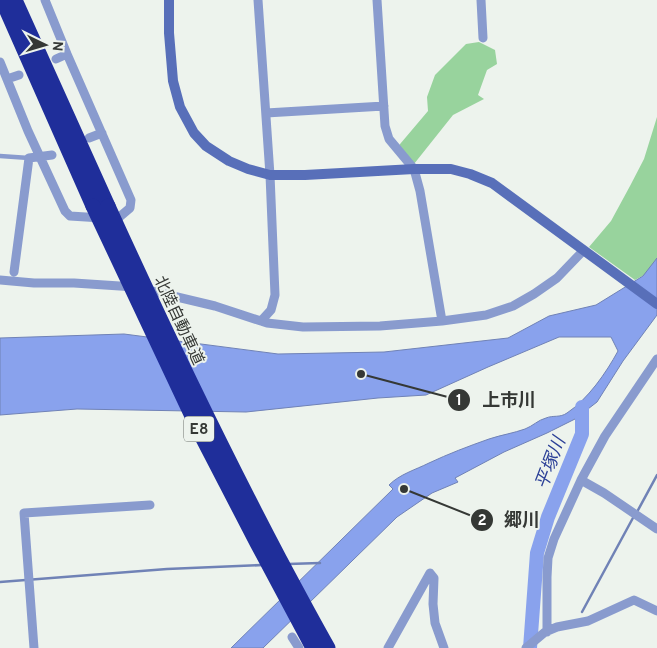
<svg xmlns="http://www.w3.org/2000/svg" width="657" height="648" viewBox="0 0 657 648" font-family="Overpass,'Noto Sans JP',sans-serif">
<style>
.green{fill:#98d39d}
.water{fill:#89a2ed;stroke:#7082b6}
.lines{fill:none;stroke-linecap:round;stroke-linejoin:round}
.stream{stroke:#7082b6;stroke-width:2.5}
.river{stroke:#89a2ed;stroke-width:14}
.lane{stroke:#899bce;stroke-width:4.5}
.street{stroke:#899bce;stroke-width:9}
.secondary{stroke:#586fb9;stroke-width:10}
.highway{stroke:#1f2e9a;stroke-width:15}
.highway-bridge{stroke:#1f2e9a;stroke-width:15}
.labels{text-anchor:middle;stroke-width:4;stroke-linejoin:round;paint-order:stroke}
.shield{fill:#edf3ed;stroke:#6c706c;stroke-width:1}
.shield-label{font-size:15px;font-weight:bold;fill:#353835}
.street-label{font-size:16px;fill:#353835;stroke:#edf3ed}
.water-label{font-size:18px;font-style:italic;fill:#2c4097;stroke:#edf3ed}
.leader{fill:none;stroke:#353835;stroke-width:2}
.callout-dot{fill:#353835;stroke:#edf3ed;stroke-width:2}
.mark-label{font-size:15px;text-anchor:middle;font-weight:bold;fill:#fff}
.callout-label{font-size:18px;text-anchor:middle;font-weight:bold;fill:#353835;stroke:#edf3ed;stroke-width:4;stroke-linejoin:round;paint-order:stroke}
</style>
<rect width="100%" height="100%" fill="#edf3ed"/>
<!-- green -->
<path class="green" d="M479,42L495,50L497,64L487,70L478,95L484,99L453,115L414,164L395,150L428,111L427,97L435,75L466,44Z
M657,117V259L646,274L635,280L589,247L611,221L630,186L644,159Z"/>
<!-- water -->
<path class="water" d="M657,258V315L623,361L597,402L575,419L547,433L504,452L455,478L458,482L432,493L397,517L263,648H231L393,489L389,485C400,474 415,470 429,463C448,454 469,446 489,439C501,435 514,433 525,429C533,426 538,420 546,418C553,415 560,418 567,413C588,399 606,373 618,351L611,337H559L488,367L426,395L378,398L246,412L77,409L0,415V338L124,334L278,354L384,352L508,338L549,316L596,305L643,276Z"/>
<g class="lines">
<!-- stream -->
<path class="stream" d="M637,512L657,475
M288,564L320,563
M0,582L167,569L263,565
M582,612L634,516"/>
<!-- river -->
<path class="river" d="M530,648L537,553L548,517L582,434V407"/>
<!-- lane -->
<path class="lane" d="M0,156L29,158"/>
<!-- street -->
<path class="street" d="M258,0L270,175L275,295L271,310L261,321
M377,0L385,126L389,139L414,169L420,191L442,321
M481,0L483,38
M56,59L67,54
M0,62L28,131L65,211L70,216L117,219L130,208L131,200L67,54L45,0
M7,79L19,75
M266,113L384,106
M89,138L102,133
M14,272L29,158L52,155
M0,280L34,283H74L135,287L215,306L267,323L303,327L380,326L442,321L486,315L513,306L534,294L557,278L583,251
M657,359L605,436L581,480L604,493L657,529
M547,632V577L548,558L554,539L581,480
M292,637L299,648
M34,648L24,513L150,505
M388,648L430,573L434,578L433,604L435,623L444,648
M526,648L545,632L557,627L588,621L634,600L657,611"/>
<!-- secondary -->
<path class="secondary" d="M169,0V33L173,81L180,107L194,133L206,146L229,161L248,169L270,175H305L414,169H451L470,174L492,183L657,304"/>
<!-- highway -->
<path class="highway" d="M2,0L93,206
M15,0L108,206"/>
<!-- highway-bridge -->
<path class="highway-bridge" d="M93,206L199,431L257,543L313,648
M108,206C162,325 218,442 279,558C295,588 311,618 328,648"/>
</g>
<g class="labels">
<!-- shield labels -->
<rect class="shield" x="184" y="416.5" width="30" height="25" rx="4"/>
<g class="shield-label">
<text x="199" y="434">E8</text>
</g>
<!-- street labels -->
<g class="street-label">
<text transform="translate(180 320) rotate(65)" y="6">北陸自動車道</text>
</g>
<!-- water labels -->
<g class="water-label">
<text transform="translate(550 463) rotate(-69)" y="6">平塚川</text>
</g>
</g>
<!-- callouts -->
<path class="leader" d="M361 374L459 400M404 489L482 520"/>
<g class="callout-dot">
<circle cx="361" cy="374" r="5"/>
<circle cx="404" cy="489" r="5"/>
<circle cx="459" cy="400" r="12"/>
<circle cx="482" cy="520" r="12"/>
</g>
<g class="mark-label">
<text x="459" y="405">1</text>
<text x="482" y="525">2</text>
</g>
<g class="callout-label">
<text x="509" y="406">上市川</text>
<text x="522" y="526">郷川</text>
</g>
<!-- north arrow -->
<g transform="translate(45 45) rotate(95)" stroke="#edf3ed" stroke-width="4" paint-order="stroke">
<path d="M0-4L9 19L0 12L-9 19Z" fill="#353835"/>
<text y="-8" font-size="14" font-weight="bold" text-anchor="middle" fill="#353835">N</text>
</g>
</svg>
